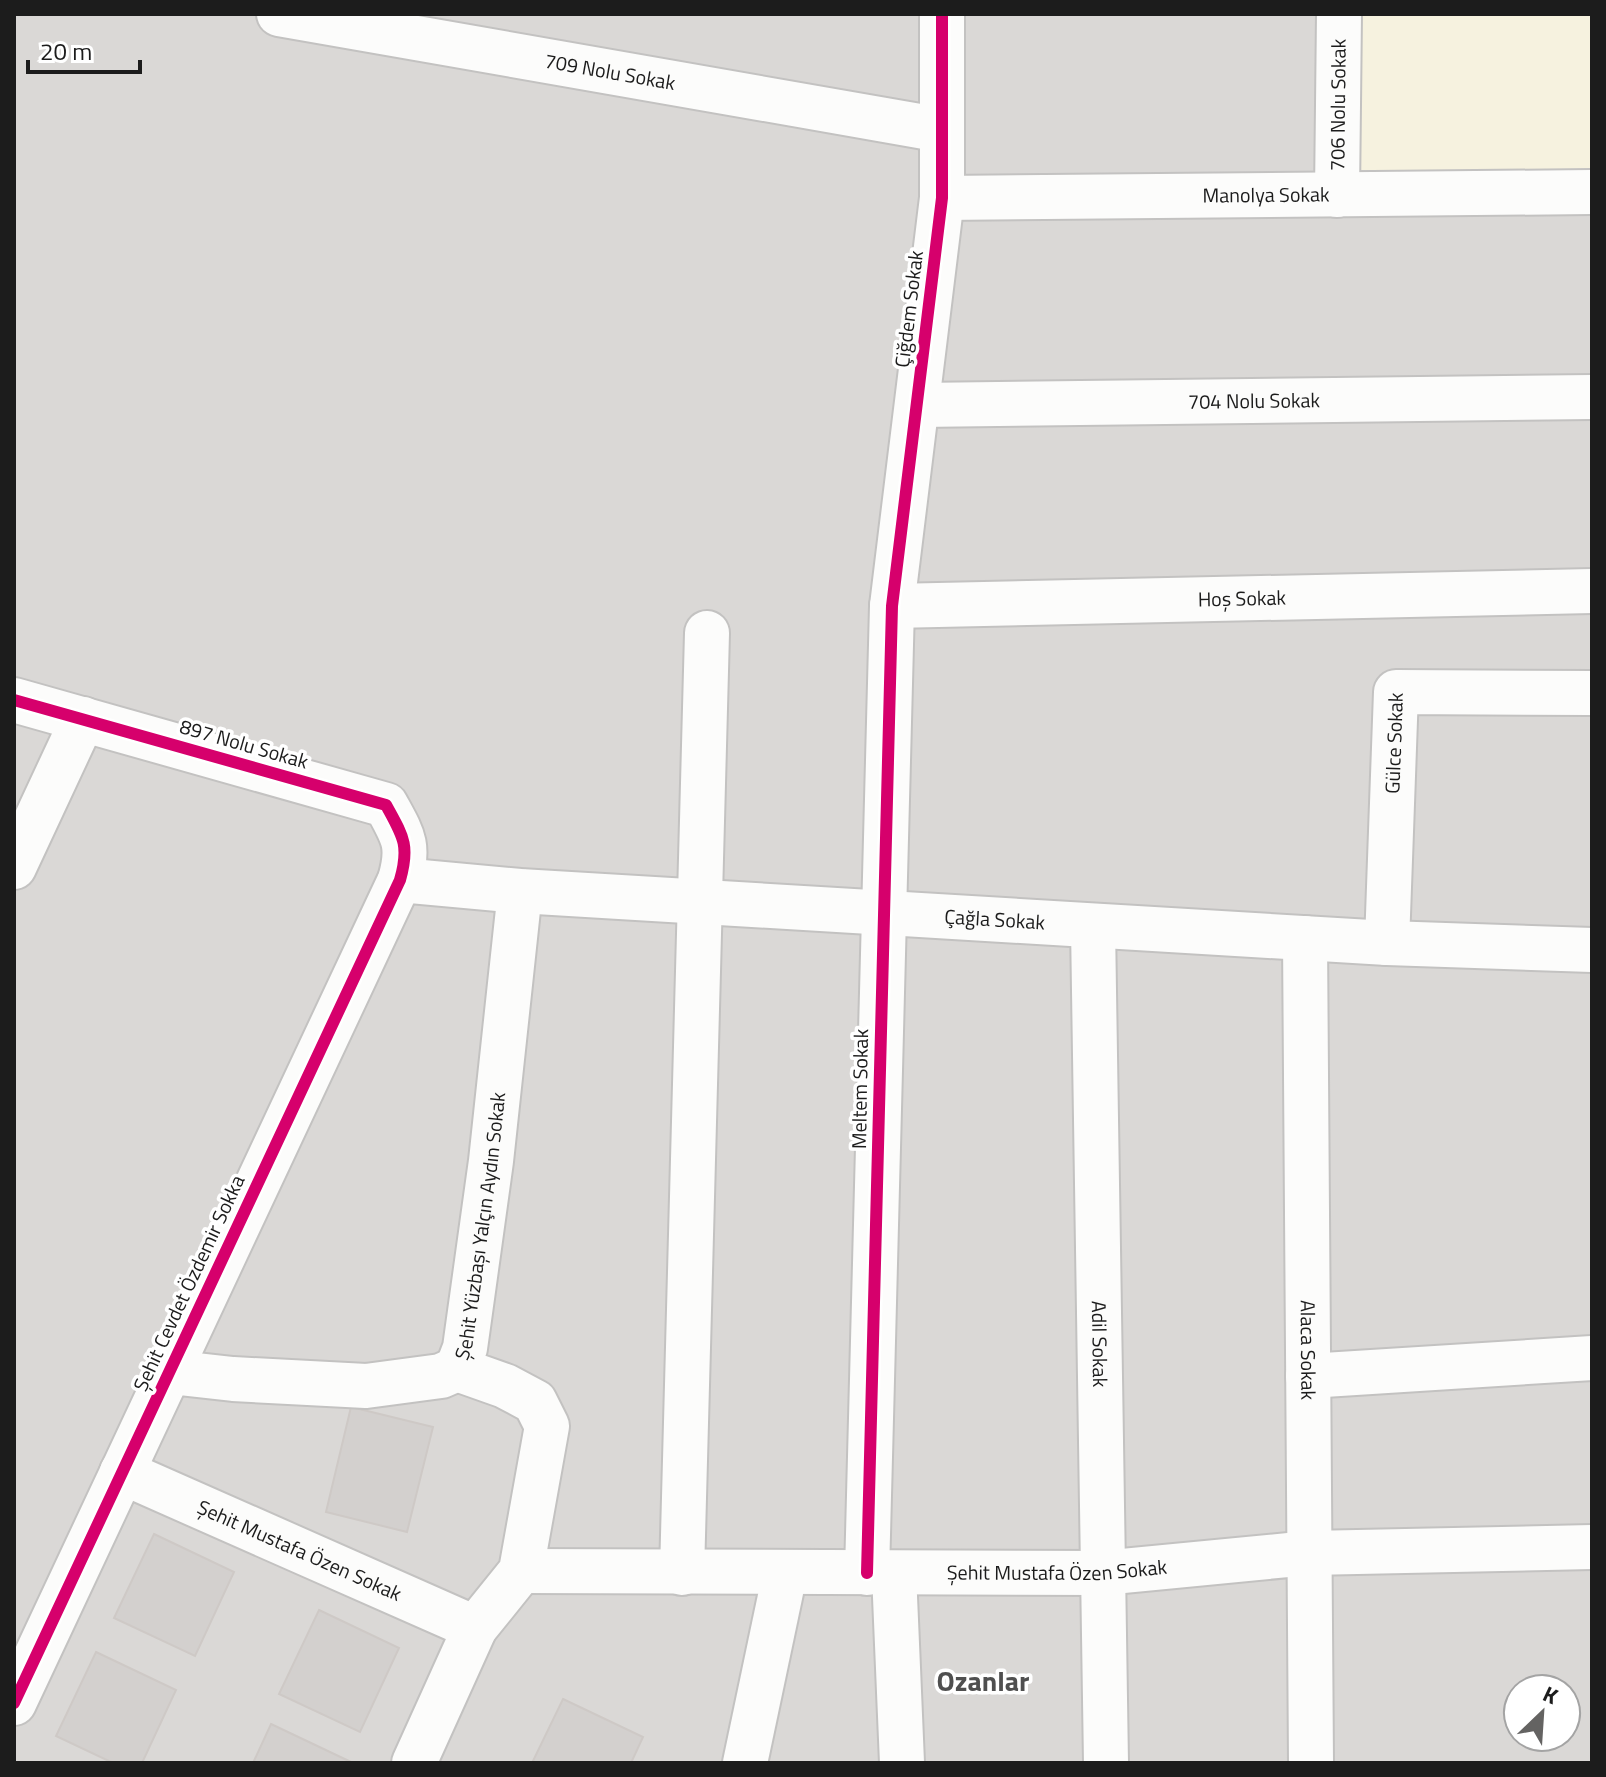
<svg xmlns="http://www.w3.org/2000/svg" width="1606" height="1777" viewBox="0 0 1606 1777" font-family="'Titillium Web',sans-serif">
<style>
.residential{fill:#dad8d6;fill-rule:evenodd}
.education{fill:#f6f2df}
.building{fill:#d3d0ce;stroke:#cec9c6;stroke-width:2}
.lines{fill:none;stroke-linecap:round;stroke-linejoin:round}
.minor-casing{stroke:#c3c2c1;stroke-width:48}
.minor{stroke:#fcfcfb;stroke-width:44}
.cycleway-casing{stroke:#fff;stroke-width:17}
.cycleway{stroke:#d6006c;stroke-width:12}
.labels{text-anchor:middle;stroke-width:7;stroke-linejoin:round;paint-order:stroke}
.street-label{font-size:20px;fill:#1c1c1c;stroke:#fff}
.district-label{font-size:28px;font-weight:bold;fill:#4f4f4f;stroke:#fff}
</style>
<rect width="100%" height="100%" fill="#ebe8e5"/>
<!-- residential -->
<path class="residential" d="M14,14H1592V1763H14ZM1518,1689H1566V1737H1518Z"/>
<!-- education -->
<path class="education" d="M1354,14H1592V173L1355,170Z"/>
<!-- building -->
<path class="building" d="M351,1407L433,1427L407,1532L326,1512Z
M154,1534L234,1572L195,1656L114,1618Z
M319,1610L399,1648L360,1732L279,1694Z
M96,1652L176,1690L142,1763H113L56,1736Z
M563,1699L643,1737L631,1763H532Z
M271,1724L351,1762V1763H253Z"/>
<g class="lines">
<defs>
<g id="minor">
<path id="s1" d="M279,14L942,130"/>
<path id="s2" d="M1337,195L1339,14"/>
<path id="s3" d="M942,198L1592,192"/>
<path id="s4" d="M918,405L1592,397"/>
<path id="s5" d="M892,606L1592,591"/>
<path d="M14,700L386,805C403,836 410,845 400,880L14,1703"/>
<path d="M14,867L83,719"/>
<path id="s6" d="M400,880L520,891L1387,943L1592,950"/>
<path id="s7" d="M1093,926L1106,1763"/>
<path id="s8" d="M1305,938L1311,1763"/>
<path id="s9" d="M1387,943L1396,692L1592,693"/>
<path d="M170,1372L233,1379L366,1386L441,1376L457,1369"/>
<path d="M1308,1376L1592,1358"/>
<path id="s10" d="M122,1472L475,1628"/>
<path id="s11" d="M521,1571L1102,1573L1309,1553L1592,1547"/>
<path d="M682,1573L707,633"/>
<path d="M867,1573L892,606L942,198V14"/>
<path d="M894,1573L902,1763"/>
<path id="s12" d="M414,1763L475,1628L521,1571L547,1426L535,1402L505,1386L457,1369L465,1348L491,1161L520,891"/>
<path d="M745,1763L785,1573"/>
</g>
</defs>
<!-- minor casing -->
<use href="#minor" class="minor-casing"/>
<!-- minor -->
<use href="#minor" class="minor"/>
<defs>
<path id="cycleway" d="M14,700L386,805C403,836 410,845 400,880L14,1703
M867,1573L892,606L942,198V14"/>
</defs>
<!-- cycleway casing -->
<use href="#cycleway" class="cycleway-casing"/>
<!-- cycleway -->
<use href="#cycleway" class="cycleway"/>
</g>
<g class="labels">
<!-- street labels -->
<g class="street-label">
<text dy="7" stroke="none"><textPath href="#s1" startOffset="336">709 Nolu Sokak</textPath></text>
<text dy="7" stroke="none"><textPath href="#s2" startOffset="90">706 Nolu Sokak</textPath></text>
<text dy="7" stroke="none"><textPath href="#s3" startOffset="324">Manolya Sokak</textPath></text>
<text transform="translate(909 309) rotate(-83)" y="7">Çiğdem Sokak</text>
<text dy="7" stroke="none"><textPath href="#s4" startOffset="336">704 Nolu Sokak</textPath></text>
<text dy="7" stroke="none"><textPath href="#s5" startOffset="350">Hoş Sokak</textPath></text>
<text transform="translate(244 744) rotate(16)" y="7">897 Nolu Sokak</text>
<text dy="7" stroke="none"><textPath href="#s9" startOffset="200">Gülce Sokak</textPath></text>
<text dy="7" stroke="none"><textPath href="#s6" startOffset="596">Çağla Sokak</textPath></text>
<text transform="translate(860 1089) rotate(-89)" y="7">Meltem Sokak</text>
<text dy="7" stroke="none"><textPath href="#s12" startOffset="626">Şehit Yüzbaşı Yalçın Aydın Sokak</textPath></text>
<text transform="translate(189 1283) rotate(-65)" y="7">Şehit Cevdet Özdemir Sokka</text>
<text dy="7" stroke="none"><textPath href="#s7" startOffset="418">Adil Sokak</textPath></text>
<text dy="7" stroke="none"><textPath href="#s8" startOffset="412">Alaca Sokak</textPath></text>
<text dy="7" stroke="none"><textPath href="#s10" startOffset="194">Şehit Mustafa Özen Sokak</textPath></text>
<text dy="7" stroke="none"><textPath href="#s11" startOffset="536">Şehit Mustafa Özen Sokak</textPath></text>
</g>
<!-- district labels -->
<g class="district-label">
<text x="983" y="1691">Ozanlar</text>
</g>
</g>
<!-- border -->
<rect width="1606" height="1777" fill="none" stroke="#1c1c1c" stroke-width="32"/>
<!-- north arrow -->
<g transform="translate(1542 1713) rotate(25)"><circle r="38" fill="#ffffff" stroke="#a4a4a4" stroke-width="2"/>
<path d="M0-6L14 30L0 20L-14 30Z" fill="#646362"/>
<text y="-12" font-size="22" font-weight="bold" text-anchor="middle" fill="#1c1c1c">K</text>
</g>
<!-- scale -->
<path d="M28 60v12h112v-12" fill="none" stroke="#1c1c1c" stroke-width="4"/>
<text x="40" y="60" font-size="24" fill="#1c1c1c" stroke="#ffffff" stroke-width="6" paint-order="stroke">20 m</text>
</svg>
